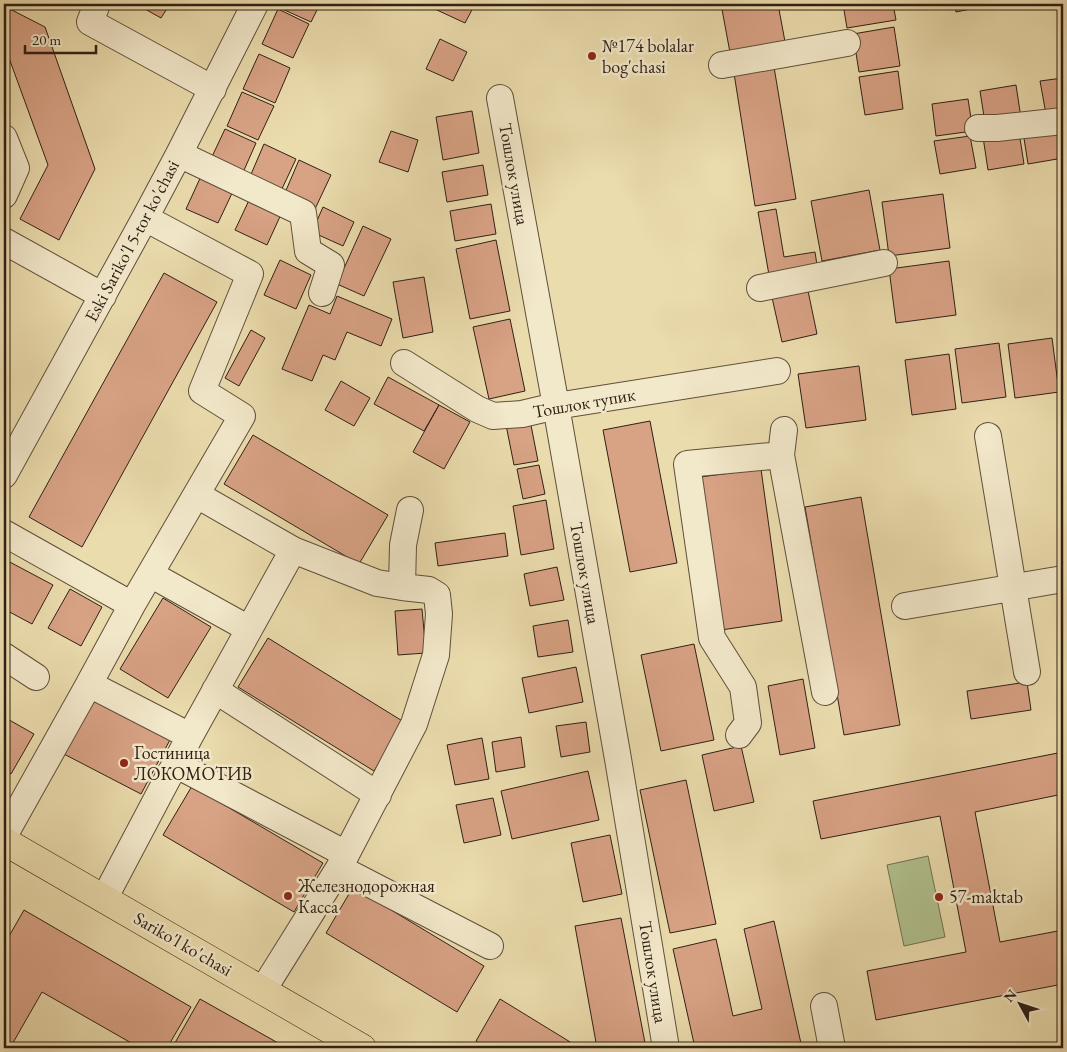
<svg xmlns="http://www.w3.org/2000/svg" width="1067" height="1052" viewBox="0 0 1067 1052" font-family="'EB Garamond',serif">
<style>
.green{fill:#b1c28f;stroke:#707152}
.building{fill:#d8a285;stroke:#302015}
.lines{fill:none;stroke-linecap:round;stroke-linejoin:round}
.minor-casing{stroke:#5f4f3b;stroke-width:28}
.major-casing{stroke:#302015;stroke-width:29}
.minor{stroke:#f2e8ca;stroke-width:26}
.major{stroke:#ebdcad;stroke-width:28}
.poi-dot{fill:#8f2418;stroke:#f2e8ca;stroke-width:2}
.labels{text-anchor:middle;stroke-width:5;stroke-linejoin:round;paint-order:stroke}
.poi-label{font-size:18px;fill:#302015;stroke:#f2e8ca;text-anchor:start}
.street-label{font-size:18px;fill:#302015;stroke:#f2e8ca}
</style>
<rect width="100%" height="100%" fill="#ebdcad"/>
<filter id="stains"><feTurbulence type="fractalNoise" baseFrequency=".004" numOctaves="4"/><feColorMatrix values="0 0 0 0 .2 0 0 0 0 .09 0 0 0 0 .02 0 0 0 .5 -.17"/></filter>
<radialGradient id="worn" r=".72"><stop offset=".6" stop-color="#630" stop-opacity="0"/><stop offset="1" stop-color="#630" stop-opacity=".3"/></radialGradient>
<!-- green -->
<path class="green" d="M928,856L945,937L904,946L887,865Z"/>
<!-- building -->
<path class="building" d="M136,4H170L161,18Z
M281,4H320L311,22L280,8Z
M424,4H475L465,23Z
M721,4H778L786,47L731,58Z
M843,4H893L896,20L847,28Z
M954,4H990L991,5L956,12Z
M4,6L45,27L95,169L59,240L20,219L48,165L9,58L4,55Z
M278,9L309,24L293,58L262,44Z
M894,27L900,66L859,72L853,34Z
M440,39L467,52L453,81L426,69Z
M259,54L290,68L275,103L243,89Z
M773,61L796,199L755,206L733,67Z
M898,71L903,109L865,115L859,77Z
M1063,78V111L1046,114L1040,81Z
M1016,85L1021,118L985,123L980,91Z
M242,92L274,106L258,140L227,126Z
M968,99L973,131L936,136L932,104Z
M472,111L479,153L443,160L436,117Z
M1058,126L1063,158L1028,164L1023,132Z
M225,129L256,143L241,177L209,163Z
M391,131L418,140L408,172L379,162Z
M1019,132L1024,164L988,170L983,137Z
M970,136L976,168L940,174L934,141Z
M264,144L296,159L280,193L249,179Z
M299,160L331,175L315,209L284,195Z
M483,165L488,195L447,202L442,172Z
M202,174L234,189L218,223L186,209Z
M869,190L880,250L822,261L811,201Z
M943,194L950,248L889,256L882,202Z
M251,196L283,210L267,245L235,230Z
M491,204L496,234L455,241L450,211Z
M323,207L354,222L343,246L312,232Z
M776,209L784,257L815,252L817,265L769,275L758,212Z
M363,226L391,239L364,296L337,284Z
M496,240L510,311L470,319L456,249Z
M280,260L311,275L296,309L264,295Z
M949,261L956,315L896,323L889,269Z
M164,273L217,302L82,547L29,517Z
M424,277L433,332L403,338L393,282Z
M807,286L817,334L782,342L771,293Z
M337,296L392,319L381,346L347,332L335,360L323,355L312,381L282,369L309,305L330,314Z
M510,319L525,391L489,399L473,327Z
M251,330L265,338L239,386L225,378Z
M1052,338L1059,392L1015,398L1008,344Z
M999,343L1006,397L962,403L955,349Z
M949,354L956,409L912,415L905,360Z
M859,366L866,420L806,428L798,374Z
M388,377L439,405L424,431L374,404Z
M341,381L370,398L354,426L325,410Z
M439,405L470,422L444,469L413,452Z
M529,415L538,461L514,465L505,420Z
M650,421L677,563L630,572L603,430Z
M253,435L388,515L359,564L224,484Z
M539,465L545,494L523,499L517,469Z
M761,469L782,621L721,630L700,477Z
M861,497L900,725L844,735L805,507Z
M546,500L554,549L521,555L513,506Z
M505,533L508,556L438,566L435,543Z
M6,560L53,585L32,624L4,609V564Z
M557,567L564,600L530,606L524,574Z
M70,589L102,607L81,646L48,628Z
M163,598L211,627L168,698L120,669Z
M422,609L426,653L398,655L395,611Z
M568,620L573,652L538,657L533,626Z
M268,638L404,722L374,771L238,687Z
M694,644L714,740L661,751L641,655Z
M576,667L583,702L529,713L522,678Z
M803,679L815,748L780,755L768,686Z
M1027,682L1031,710L971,719L967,691Z
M90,696L171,738L141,794L60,752Z
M4,717L34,734L11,774L4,770Z
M586,722L590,752L561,757L556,726Z
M521,737L525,767L496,772L492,742Z
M482,738L489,779L455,785L447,745Z
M741,746L754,802L714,811L702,755Z
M1063,752V794L975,812L1000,942L1063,930V984L876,1020L867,971L966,952L940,816L821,839L813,801Z
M588,771L599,820L512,839L501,791Z
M686,780L716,924L670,933L640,790Z
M192,786L323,863L294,912L163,835Z
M493,798L501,835L464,843L456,805Z
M610,835L622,894L583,902L571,843Z
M353,887L484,966L457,1012L326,933Z
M24,910L191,1007L167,1048H140L42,992L10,1048H4V945Z
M621,918L646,1048H597L575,926Z
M774,921L802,1048H695L673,949L716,939L733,1016L762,1009L744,929Z
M200,999L287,1048H172Z
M500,999L580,1048H488L476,1041Z"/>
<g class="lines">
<defs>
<path id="minor" d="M97,4L90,22L213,89
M722,65L847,43
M500,98L556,406L618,759L666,1048
M978,128H997L1063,121
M4,138L16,168L4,195
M179,154L303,213L308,251L331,265L322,293
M4,241L103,296
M760,288L884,263
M404,363L477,409L493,416L522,414L556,406L777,371
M784,430L781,455L825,692
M988,436L1027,672
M4,475L145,218L179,154L255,4
M4,533L132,605
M150,574L249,629
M402,587L403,545L410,510
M905,606L1063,579
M4,656L36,677
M89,684L132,605L242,416L202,391L250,274L145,218
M215,690L378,795
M739,735L748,723L743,687L712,638L687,464L781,455
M175,764L346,854
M4,836L89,684L190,736
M339,868L490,946
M104,899L190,736L293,550L197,495
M263,990L339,868L414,724L436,655L439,614L437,595L429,590L402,587L377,583L293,550
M824,1006L832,1048"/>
<path id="major" d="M4,841L362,1048"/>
</defs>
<!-- minor casing -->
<use href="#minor" class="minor-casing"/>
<!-- major casing -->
<use href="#major" class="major-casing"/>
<!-- minor -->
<use href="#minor" class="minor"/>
<!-- major -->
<use href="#major" class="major"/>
</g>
<!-- markers -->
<g class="poi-dot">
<circle cx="592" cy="56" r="5"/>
<circle cx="124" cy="763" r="5"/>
<circle cx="288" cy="896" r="5"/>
<circle cx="939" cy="897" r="5"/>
</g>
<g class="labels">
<!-- poi labels -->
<g class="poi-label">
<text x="602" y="52">№174 bolalar<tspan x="602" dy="21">bog'chasi</tspan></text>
<text x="134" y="759">Гостиница<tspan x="134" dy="21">ЛОКОМОТИВ</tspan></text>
<text x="298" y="892">Железнодорожная<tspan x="298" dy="21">Касса</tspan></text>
<text x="949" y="903">57-maktab</text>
</g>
<!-- street labels -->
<g class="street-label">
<text transform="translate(514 174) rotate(80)" y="6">Тошлок улица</text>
<text transform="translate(132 241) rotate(-62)" y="6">Eski Sariko'l 5-tor ko'chasi</text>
<text transform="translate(584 403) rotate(-10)" y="6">Тошлок тупик</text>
<text transform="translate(585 573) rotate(80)" y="6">Тошлок улица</text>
<text transform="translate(183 944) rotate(30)" y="6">Sariko'l ko'chasi</text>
<text transform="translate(653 972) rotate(81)" y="6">Тошлок улица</text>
</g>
</g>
<!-- margin -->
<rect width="1067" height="1052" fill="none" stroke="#ebdcad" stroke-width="20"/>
<rect x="5" y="5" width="1057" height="1042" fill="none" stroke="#302015" stroke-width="2.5"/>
<rect x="10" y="10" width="1047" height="1032" fill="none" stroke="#302015"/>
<!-- north arrow -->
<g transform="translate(1020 1004) rotate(310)" stroke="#f2e8ca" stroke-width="4" paint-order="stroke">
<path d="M0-4L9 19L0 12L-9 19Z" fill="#302015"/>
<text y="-8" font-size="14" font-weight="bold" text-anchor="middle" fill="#302015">N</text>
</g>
<!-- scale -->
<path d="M25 45v8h71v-8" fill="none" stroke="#302015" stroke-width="2.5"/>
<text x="32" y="45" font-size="15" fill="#302015" stroke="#f2e8ca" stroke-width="4" paint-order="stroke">20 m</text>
<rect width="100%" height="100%" filter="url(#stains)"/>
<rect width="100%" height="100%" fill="url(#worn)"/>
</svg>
